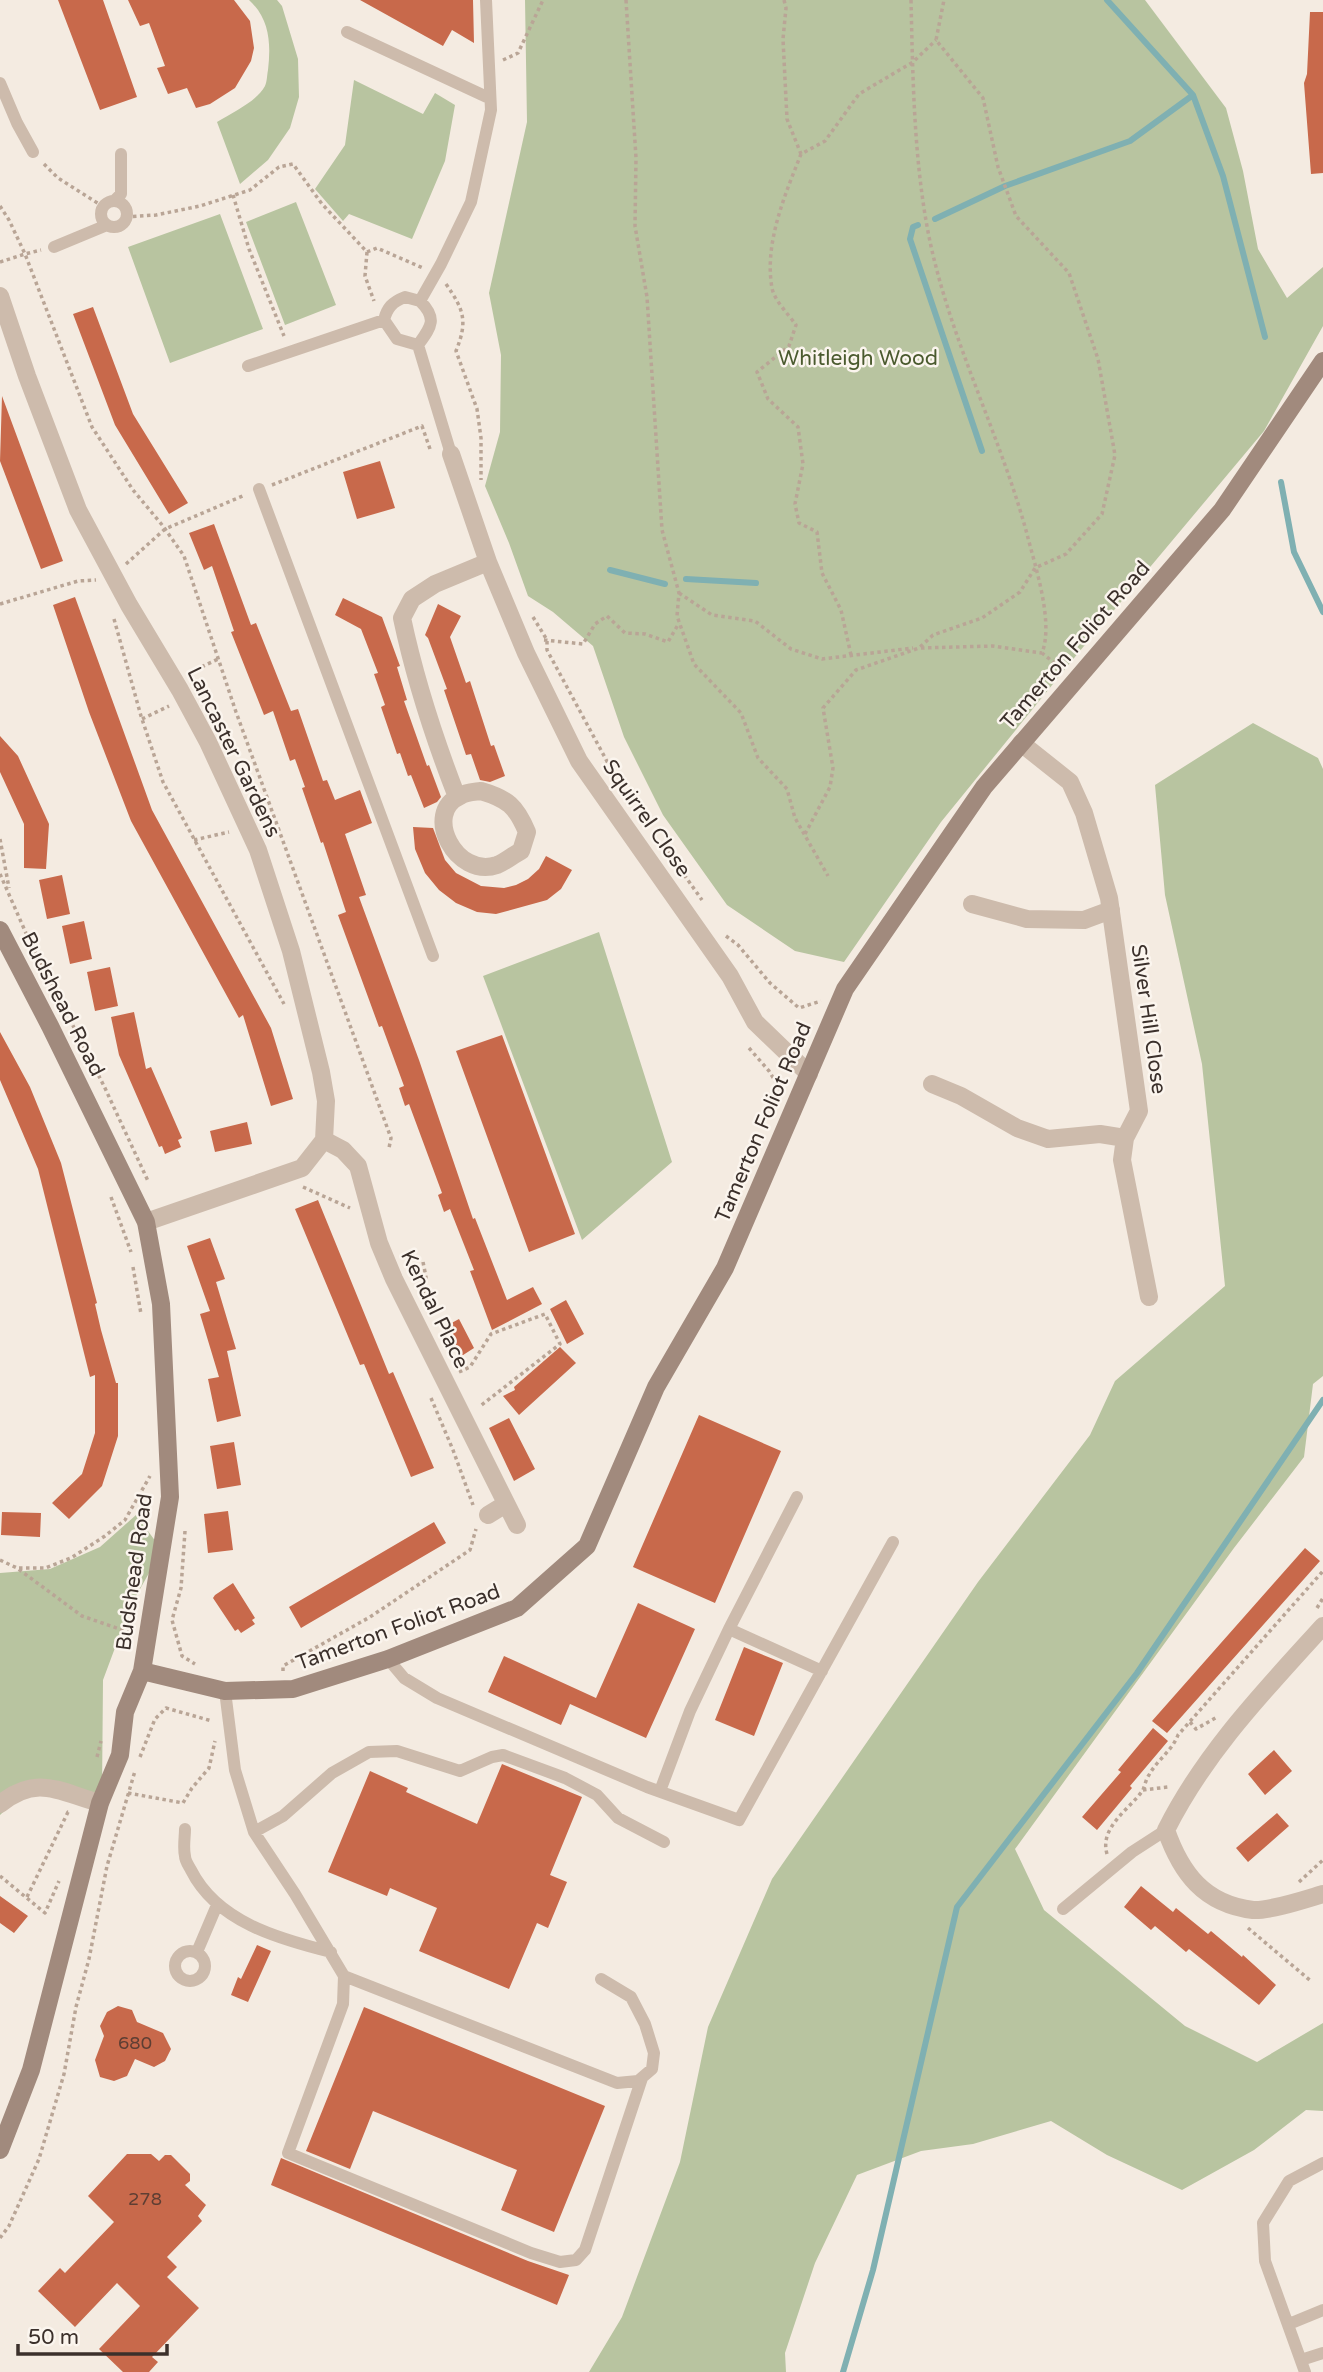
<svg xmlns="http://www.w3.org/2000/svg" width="1323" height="2372" viewBox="0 0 1323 2372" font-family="'Varela Round',sans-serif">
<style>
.green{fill:#b8c4a0}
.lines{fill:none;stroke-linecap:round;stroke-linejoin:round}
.stream{stroke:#7fb0b2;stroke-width:6}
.building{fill:#c8694b}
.path{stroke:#b9a596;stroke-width:3.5;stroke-dasharray:3.5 3.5;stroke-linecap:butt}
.lane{stroke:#cdbbac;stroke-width:12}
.street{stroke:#cdbbac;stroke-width:18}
.secondary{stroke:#a18a7d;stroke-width:18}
.labels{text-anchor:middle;stroke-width:5;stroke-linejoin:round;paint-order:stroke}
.number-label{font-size:18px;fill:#5e3e33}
.park-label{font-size:21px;fill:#4a5a2e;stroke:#fbf5ee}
.street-label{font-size:21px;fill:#3b302b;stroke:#fbf5ee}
</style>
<rect width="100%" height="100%" fill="#f4ebe1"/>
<!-- green -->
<path class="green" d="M249,0H277L282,6L298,59L299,97L290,128L268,160L240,184L217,122C233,112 256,102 265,86C267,82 267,75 268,70C271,44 270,19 249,0Z
M525,0H1145L1226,108L1243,171L1258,249L1287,298L1323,267V326L1264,431L1079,652L941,822L844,962L795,951L727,905L663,815L624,737L593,646L553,612L528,596L509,543L485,486L500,432L501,355L489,293L527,122Z
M354,80L423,114L435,93L455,105L445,161L412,239L349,214L343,221L315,189L345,145Z
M296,202L336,305L285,325L246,222Z
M220,214L263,329L170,363L128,247Z
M1253,723L1318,758L1323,769V1376L1313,1384L1304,1457L1234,1548L1015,1849L1044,1910L1185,2026L1257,2062L1323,2023V2111L1306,2110L1254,2150L1182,2190L1107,2155L1051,2121L973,2144L921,2151L857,2175L815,2263L785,2353L786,2372H589L622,2317L680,2162L708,2027L772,1879L978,1582L1090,1435L1115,1381L1225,1286L1202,1064L1165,895L1155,785Z
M599,932L672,1162L582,1240L483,976Z
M136,1515L162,1550L131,1605L103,1680L102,1794L37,1781L0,1815V1573L50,1569L100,1547Z"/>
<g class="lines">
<!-- stream -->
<path class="stream" d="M1107,0L1193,95L1223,176L1265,337
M935,219L1005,186L1130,141L1193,95
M918,225L913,227L910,239L982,451
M1281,482L1294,552L1323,612
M610,570L665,584
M686,579L756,583
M843,2372L873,2270L957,1907L1137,1673L1323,1400"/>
</g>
<!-- building -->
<path class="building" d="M58,0H103L137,97L100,110Z
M128,0H234L250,21L254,48L251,61L235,88L210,104L196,108L187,88L168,94L157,68L165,66L149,23L140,26Z
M360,0H473L474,43L452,30L443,46Z
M1310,12H1323V173L1311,174L1304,83L1307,74Z
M93,307L133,414L188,503L169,514L115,425L73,314Z
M2,396L63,561L41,569L0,461Z
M380,461L395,508L357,519L343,472Z
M214,524L251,625L256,623L291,711L298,709L323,781L327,780L335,800L360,790L372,823L345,834L366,895L359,897L419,1060L473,1219L475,1218L507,1300L533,1287L542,1304L492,1330L470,1271L474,1270L450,1209L444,1212L438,1195L442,1193L409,1104L405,1106L399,1088L404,1086L382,1026L379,1027L338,915L346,912L323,842L321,843L302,788L305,787L295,759L290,761L273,711L264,715L231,632L234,631L212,566L204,570L189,533Z
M75,597L152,810L271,1028L293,1099L271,1106L243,1015L239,1018L131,821L89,712L53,605Z
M343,598L382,617L400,666L397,667L407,700L404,701L427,766L429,765L441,797L437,802L424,808L411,775L408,776L400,753L397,754L381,707L385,705L374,674L378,673L361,629L335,615Z
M438,604L461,616L450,637L466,683L470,681L491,746L494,745L505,776L490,782L480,780L471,754L466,755L444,690L447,689L428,638L425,635Z
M0,736L18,756L49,824L46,869L24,868V824L0,772Z
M413,827L433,828L445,860L456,873L481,886L504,888L516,885L528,879L539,869L546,856L572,870L561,889L547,900L496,914L477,912L456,903L439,890L425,873L415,849Z
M62,875L70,914L47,919L39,880Z
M84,921L92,959L70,964L62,926Z
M110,967L118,1006L95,1011L87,972Z
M134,1012L146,1069L151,1067L182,1138L178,1140L181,1147L165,1154L162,1146L159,1147L119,1055L111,1017Z
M0,1032L30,1087L61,1163L97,1303L95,1304L101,1330L116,1383H118V1436L102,1486L69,1519L52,1503L82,1474L95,1433V1375L90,1377L38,1169L0,1080Z
M502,1035L575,1234L529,1252L456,1051Z
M247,1122L252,1144L215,1152L210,1131Z
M318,1200L389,1374L393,1372L434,1468L411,1477L364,1364L360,1365L295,1209Z
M210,1238L225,1279L216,1282L236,1349L227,1351L241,1416L217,1422L208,1379L219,1377L200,1314L210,1311L187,1246Z
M566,1300L584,1334L567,1344L550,1309Z
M459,1319L474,1348L460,1357L444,1327Z
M560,1347L576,1363L519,1415L503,1396L515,1390L514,1387Z
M699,1415L781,1451L715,1603L633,1567Z
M509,1418L535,1469L514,1481L489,1428Z
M234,1442L241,1485L217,1489L210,1446Z
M228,1511L233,1550L208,1553L204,1514Z
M2,1512L41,1513L40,1537L1,1535Z
M434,1522L446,1543L301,1628L289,1607Z
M1305,1548L1320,1561L1167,1733L1152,1721Z
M233,1583L255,1618L252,1620L255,1624L241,1633L238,1629L235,1631L213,1598L215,1595Z
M638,1603L695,1629L646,1738L570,1704L561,1725L488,1692L504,1656L596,1698Z
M744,1647L783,1663L754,1736L715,1720Z
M1153,1728L1168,1741L1130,1786L1132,1788L1097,1830L1082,1817L1121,1772L1118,1770Z
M1274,1750L1292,1771L1265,1795L1248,1774Z
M502,1764L582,1797L550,1875L567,1882L548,1928L537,1923L509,1989L419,1951L437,1908L390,1888L387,1896L328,1872L370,1771L408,1788L406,1792L477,1824Z
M1277,1813L1289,1826L1248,1862L1236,1848Z
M1141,1886L1173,1912L1176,1908L1208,1934L1211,1931L1242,1957L1243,1955L1276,1985L1259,2005L1189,1949L1186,1952L1155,1926L1151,1930L1124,1907Z
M0,1896L28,1916L14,1933L0,1923Z
M257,1945L271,1951L248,2002L231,1995L238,1977L241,1979Z
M118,2006L132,2010L137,2022L163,2033L171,2049L165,2061L154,2067L135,2059L127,2076L114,2081L100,2077L95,2060L104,2036L100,2026L107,2012Z
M364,2007L605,2106L554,2232L501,2210L517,2170L373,2111L350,2169L306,2151Z
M127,2154H151L159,2161L165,2155H171L190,2174V2181L185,2185L206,2205L198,2216L202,2221L167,2257L177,2267L167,2277L199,2308L152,2357L158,2362L149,2372H123L99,2349L140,2306L117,2283L75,2327L38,2291L60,2268L65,2273L114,2222L88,2196Z
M281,2158L528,2261L569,2275L557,2305L271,2185Z"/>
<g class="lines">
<!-- path -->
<path class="path" d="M626,0L636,158L635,226L647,297L662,530L679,593L677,616L694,664L741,713L758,758L787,789L795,818L828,876
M784,0L786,8L783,39L787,119L801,154L825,141L859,94L913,62L936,40
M911,0C913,85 914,181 935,263C958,355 1002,442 1027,534C1035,566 1054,622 1042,653L1062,669
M503,60L518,53L543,0
M801,154C785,195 764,243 772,288C774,300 789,315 796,325L789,346L757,372L768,399L798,427L803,464L795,504L799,523L817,532L822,573L841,610L851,655
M44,164L58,178L99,204
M233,195L249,249L284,336
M0,206L9,220L25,254L41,250
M126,217L156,215L200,206L250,190L279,167L293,164L322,204L367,252L365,276L374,301
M367,252L377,248L423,268
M0,262L25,254L92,427L133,490L163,526L184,556L236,712L391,1138L389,1148
M446,284C464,310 468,321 456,351L477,409L481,438V480
M272,485L422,426L430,449L432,448
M126,564L165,529L245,495
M679,593L712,615L755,621L791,649L822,659L913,648
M0,604L78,581L96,580
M533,617L547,640V650L616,778
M114,619L141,716L163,782L284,1004
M544,640L583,644L595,624L607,616L625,633L645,634L668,642L679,623
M921,648L992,646L1042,653
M189,673L218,659
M142,719L169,706
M805,834L830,787L833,768L823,708L856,670L919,648L933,635L982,618L1020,592L1035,568L1066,554L1102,514L1115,455L1098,359L1069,273L1016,216L998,167L983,98L936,40L944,0
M0,839L9,888
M194,840L229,832
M668,852L702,900
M0,874L29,940L104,1086L148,1181
M726,936L738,945L770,983L799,1008L821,1001
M749,1048L769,1071L782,1092
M303,1187L350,1208
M111,1197L131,1252
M423,1262L426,1277L423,1295
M133,1267L141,1314
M459,1372L470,1367L491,1334L545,1314L560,1344L479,1407
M431,1398L453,1450L473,1505
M185,1531L181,1588L172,1620L182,1656L195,1664
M0,1560L17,1568L82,1616L131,1633
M19,1568H45L71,1558L105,1536L125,1520L150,1476
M1317,1608L1323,1598
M283,1671V1666L370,1617L470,1550L476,1529
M1190,1722L1196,1729L1217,1717
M97,1757L101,1741
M140,1757L155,1719L166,1708L212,1721
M1143,1790L1168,1787
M128,1793L183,1803L192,1788L209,1768L215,1741
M1107,1854C1099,1827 1130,1809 1143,1790C1145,1785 1146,1779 1149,1775C1157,1760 1172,1751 1178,1735L1323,1571
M0,1876L45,1913L59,1881
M1299,1882L1323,1860
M27,1897L68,1812H70
M1248,1928L1312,1982
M0,2238L9,2226L39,2159L64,2074L76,2007L89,1959L107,1866L135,1771"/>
<!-- lane -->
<path class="lane" d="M347,32L489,98
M0,83L17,123L33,152
M114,201L121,194V154
M101 214a13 13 0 1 1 26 0a13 13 0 1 1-26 0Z
M54,247L107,225
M405,297L420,301C438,319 431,327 418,345L397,339L384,320C387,308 392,302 405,297Z
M420,301L441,264L471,202L491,110L486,0
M418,345L451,454
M248,366L384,320
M259,489L433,956
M729,1629L822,1671
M388,1659L404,1678L437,1698L647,1787L739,1820L893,1542
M225,1691L235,1770L254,1832L295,1894L344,1976L343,2004L288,2153L531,2253L560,2262L576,2260L585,2250L642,2078
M660,1791L690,1711L729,1629L797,1497
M185,1829C185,1837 183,1848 185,1856C185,1861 189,1866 191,1870C217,1922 279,1939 331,1952
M254,1832L283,1816L332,1773L369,1752L397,1751L460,1771L492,1757L503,1755L565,1778L597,1795L618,1818L664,1842
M1063,1909L1132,1852L1166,1830
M175 1966a15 15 0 1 1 30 0a15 15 0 1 1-30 0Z
M197,1952L217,1905
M344,1976L617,2083L638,2081L652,2069L654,2053L645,2024L631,1997L601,1979
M1289,2324L1323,2310
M1301,2360L1323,2353
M1305,2372L1265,2261L1263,2223L1289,2181L1323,2163"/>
<!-- street -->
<path class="street" d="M0,296L27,376L78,510L129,605L180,690L208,742L258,850L291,951L321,1072L326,1101L324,1140L302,1168L146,1222
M451,454L488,562L526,653L579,761L730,976L755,1022L809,1074
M1021,743L1070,782L1084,813L1109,898L1139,1111L1125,1138L1122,1160L1149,1297
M481,791C508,799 516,806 527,832L521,851C513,855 505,862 497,865C456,879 422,813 460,796C466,792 474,792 481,791Z
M457,797C434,738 415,679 402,618L412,599L435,584L488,562
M972,904L1027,919L1084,920L1111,910
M932,1084L961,1096L1017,1128L1048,1139L1100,1134L1125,1138
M324,1140L343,1150L358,1166L379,1243L394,1279L517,1525
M488,1515L506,1504
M1323,1626C1265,1690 1205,1752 1166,1830C1181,1873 1204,1904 1253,1910C1270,1911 1306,1899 1323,1894
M0,1804C38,1773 61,1793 100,1803"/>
<!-- secondary -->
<path class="secondary" d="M0,930L50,1026L146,1222L161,1304L170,1497L142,1671L125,1712L120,1755L100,1803L31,2070L0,2150
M142,1671L225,1691L293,1689L388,1659L517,1608L587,1546L656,1387L725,1268L845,989L984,787L1222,510L1323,361"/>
</g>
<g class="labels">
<!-- number labels -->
<g class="number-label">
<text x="135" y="2049">680</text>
<text x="145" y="2205">278</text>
</g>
<!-- park labels -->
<g class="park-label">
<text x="858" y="365">Whitleigh Wood</text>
</g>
<!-- street labels -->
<g class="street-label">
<text transform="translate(1075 645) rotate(-49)" y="7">Tamerton Foliot Road</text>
<text transform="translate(234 752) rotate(64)" y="7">Lancaster Gardens</text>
<text transform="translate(647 818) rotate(55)" y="7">Squirrel Close</text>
<text transform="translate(63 1004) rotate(63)" y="7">Budshead Road</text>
<text transform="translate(1149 1019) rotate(82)" y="7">Silver Hill Close</text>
<text transform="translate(763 1122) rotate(-67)" y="7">Tamerton Foliot Road</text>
<text transform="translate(435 1309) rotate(64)" y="7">Kendal Place</text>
<text transform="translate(134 1572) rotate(-82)" y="7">Budshead Road</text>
<text transform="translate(398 1627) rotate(-20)" y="7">Tamerton Foliot Road</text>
</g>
</g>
<!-- scale -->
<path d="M18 2344v10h149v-10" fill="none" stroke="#3b302b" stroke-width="3.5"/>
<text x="28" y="2344" font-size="21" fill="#3b302b" stroke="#fbf5ee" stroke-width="5" paint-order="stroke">50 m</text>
</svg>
